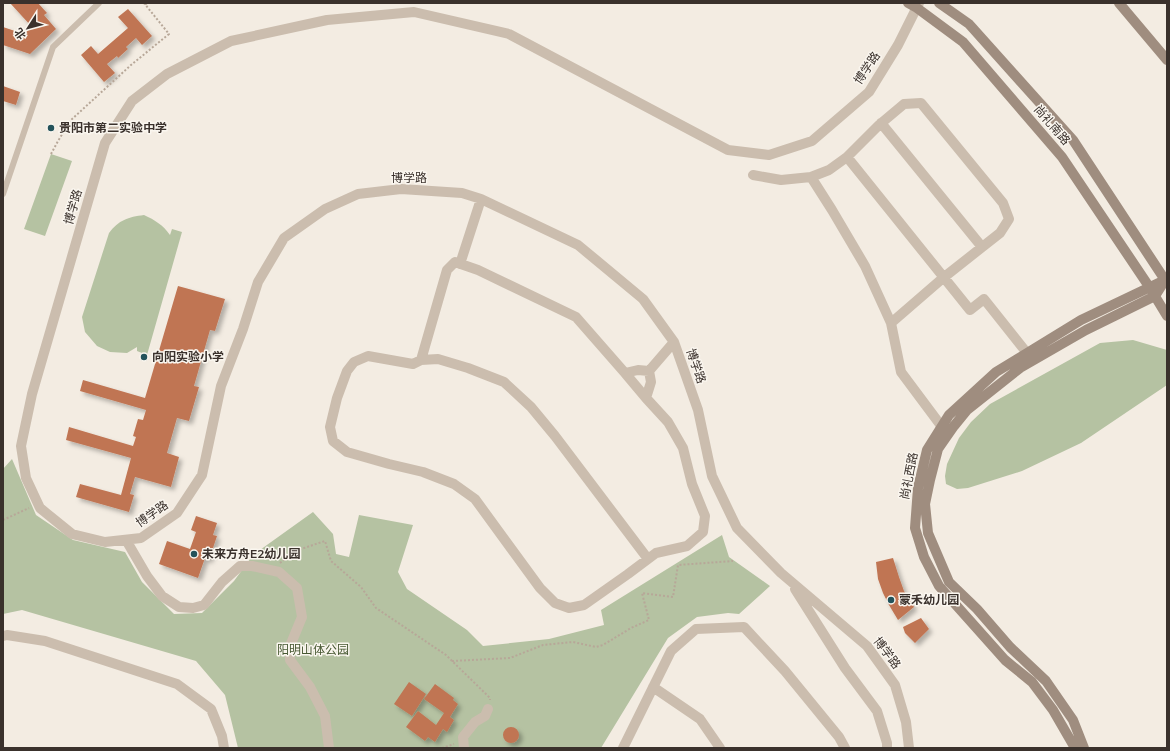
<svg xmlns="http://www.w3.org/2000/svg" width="1170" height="751" viewBox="0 0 1170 751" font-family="Mulish,'Noto Sans SC',sans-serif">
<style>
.green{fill:#b5c2a2}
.building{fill:#c07553;filter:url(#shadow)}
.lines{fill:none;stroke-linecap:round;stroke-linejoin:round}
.path{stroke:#b7a798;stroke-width:2;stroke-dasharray:2 2;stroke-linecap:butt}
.lane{stroke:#cbbdae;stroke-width:6}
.street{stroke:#cbbdae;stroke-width:10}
.secondary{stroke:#9f8d7f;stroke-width:10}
.poi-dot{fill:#23525a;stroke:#faf6ef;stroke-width:1.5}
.labels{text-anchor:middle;stroke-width:3;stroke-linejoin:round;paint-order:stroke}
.street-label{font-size:12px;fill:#3a312c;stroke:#faf6ef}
.poi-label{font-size:12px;font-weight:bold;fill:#3a312c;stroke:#faf6ef;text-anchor:start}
.park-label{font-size:12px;fill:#465731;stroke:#faf6ef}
</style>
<defs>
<filter id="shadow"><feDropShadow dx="3.5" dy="3.5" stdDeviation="2" flood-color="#0004"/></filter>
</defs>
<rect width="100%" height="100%" fill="#f3ece2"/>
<!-- green -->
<path class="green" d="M51,154L72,161L45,236L24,229Z
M144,215C155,220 163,225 170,235L172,229L182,232L147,355L137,351V347L127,353L110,352L97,346L85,332L82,317L109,233C119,220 128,217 144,215Z
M1133,340L1167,350V385L1081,443L1022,471L968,488L957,489L946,484L945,476L947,464L959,438L971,422L990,404L1100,343Z
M12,459L36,515L73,540L125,552L142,582L174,614L202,613L234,581L253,555L313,512L333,534L336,554L349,557L359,515L413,525L398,572L407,589L467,630L483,646L549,639L604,625L601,610L722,535L729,557L770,586L739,614L728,613L697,617L668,638L601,748H238L225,695L196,661L22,610L3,614V469Z"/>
<!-- building -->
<path class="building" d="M10,3H38L47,13L44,15L56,29L30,54L3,45V27L24,34L32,27Z
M128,9L152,36L142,45L136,38L126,47L128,49L118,58L117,56L107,64L115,73L104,82L81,55L91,46L98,54L128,28L118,17Z
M3,86L20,92L16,105L3,101Z
M178,286L225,299L215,331L210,330L194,386L199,387L189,421L177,418L167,453L179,457L171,487L135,477L130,494L134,495L129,512L76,497L80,484L121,495L131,458L66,440L69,427L133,446L136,437L133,436L138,419L143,420L146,410L80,391L83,380L145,398Z
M196,516L217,523L213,535L217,536L209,560L205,558L198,578L159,564L167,541L190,549L196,532L191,530Z
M893,558L899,577L904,591L914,607L898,620L889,605L883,593L878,579L876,562Z
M921,618L929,629L915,643L905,633L903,627Z
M409,682L426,694L412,716L394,704Z
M435,684L454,698L453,700L458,704L450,717L454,720L447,732L443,729L435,742L428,737L425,741L406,727L418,711L436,725L444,713L424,699Z
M503 735a8 8 0 1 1 16 0a8 8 0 1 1-16 0Z"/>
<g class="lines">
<!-- path -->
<path class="path" d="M145,4L149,3
M51,154L58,141L71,120L131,65L169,34L144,3
M3,520L29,508
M280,563L295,551L325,541L331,561L361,587L376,608L446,655L490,698V700
M452,661L510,658L543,645L573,642L596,647L603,645L631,628L649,620L642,593L673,597L678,565L733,561
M442,748L454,744"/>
<!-- lane -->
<path class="lane" d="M3,194L53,47L99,3"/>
<!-- street -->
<path class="street" d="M881,123L982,247
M847,157L970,310L984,299L1027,353
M753,175L781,180L811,177L829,170L847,157L879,125L904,104L921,103L1003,203L1009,219L1000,233L943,278L891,323
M811,177L832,210L865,266L891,323L901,372L942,427
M460,264L481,199
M421,360L447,270L455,262L478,270L576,317L625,373L638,370L649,371L674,342
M625,373L646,398
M126,540L147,576L162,596L179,607L193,608L204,605L222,582L240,566H252L279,572L297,588L302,617L290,646V660L310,687L325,716L329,748
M648,559L555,436L531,407L504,382L468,368L438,359L421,360L413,364L368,356L354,362L347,371L337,398L330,427L333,441L347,452L389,464L423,472L454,484L475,499L540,588L555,603L569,608L584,605L628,574L656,553L687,546L703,532L705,516L692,484L683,448L668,422L646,398L651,382L649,371
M795,589L845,668L877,711L887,743V748
M3,636L7,635L45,641L177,684L211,709L222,736L224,748
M653,687L700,719L720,748
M464,748L463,737L475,722L485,716L488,709
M623,748L671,651L696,629L744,627L785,671L839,737L845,748
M909,748L906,722L895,685L867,646L781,573L737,528L712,476L698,410L674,342L643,299L578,245L481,199L462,193L401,189L358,194L325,209L284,238L258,282L243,329L221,386L202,475L177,513L141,538L105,542L72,534L40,508L26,478L21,446L32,394L105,143L132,101L167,74L231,41L327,20L414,12L509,34L728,150L769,155L812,141L869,92L898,45L919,3"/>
<!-- secondary -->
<path class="secondary" d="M908,3L917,8L963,42L1062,157L1150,288L1167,316
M939,3L969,24L1073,140L1167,283
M1119,3L1167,60
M1075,748L1053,710L1032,682L1005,660L939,586L924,557L915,528L918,488L927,450L949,415L996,372L1081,320L1167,279
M1084,748L1073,720L1046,681L1010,647L977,609L949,582L928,533L925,504L930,480L938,449L954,426L967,410L1020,368L1086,330L1155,296L1165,280"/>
</g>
<!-- markers -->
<g class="poi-dot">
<circle cx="51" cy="128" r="4"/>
<circle cx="144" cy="357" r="4"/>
<circle cx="194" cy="554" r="4"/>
<circle cx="891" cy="600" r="4"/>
</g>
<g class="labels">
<!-- street labels -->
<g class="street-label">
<text transform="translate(867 68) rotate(-56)" y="4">博学路</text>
<text transform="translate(1052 125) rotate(49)" y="4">尚礼南路</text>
<text x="409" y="182">博学路</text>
<text transform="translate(73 207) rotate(-74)" y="4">博学路</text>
<text transform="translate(696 366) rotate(71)" y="4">博学路</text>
<text transform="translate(909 476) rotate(-79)" y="4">尚礼西路</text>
<text transform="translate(152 514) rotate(-35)" y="4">博学路</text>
<text transform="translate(887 653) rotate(53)" y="4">博学路</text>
</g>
<!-- poi labels -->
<g class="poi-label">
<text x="59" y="132">贵阳市第二实验中学</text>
<text x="152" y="361">向阳实验小学</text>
<text x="202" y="558">未来方舟E2幼儿园</text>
<text x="899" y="604">蒙禾幼儿园</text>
</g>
<!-- park labels -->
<g class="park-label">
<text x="313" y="654">阳明山体公园</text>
</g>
</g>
<!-- border -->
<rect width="1170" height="751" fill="none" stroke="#3a312c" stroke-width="8"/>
<!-- north arrow -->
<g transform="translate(28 28) rotate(234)" stroke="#faf6ef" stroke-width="3" paint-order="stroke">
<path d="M0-3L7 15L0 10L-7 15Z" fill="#3a312c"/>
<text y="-6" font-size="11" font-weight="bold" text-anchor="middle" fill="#3a312c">北</text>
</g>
</svg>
